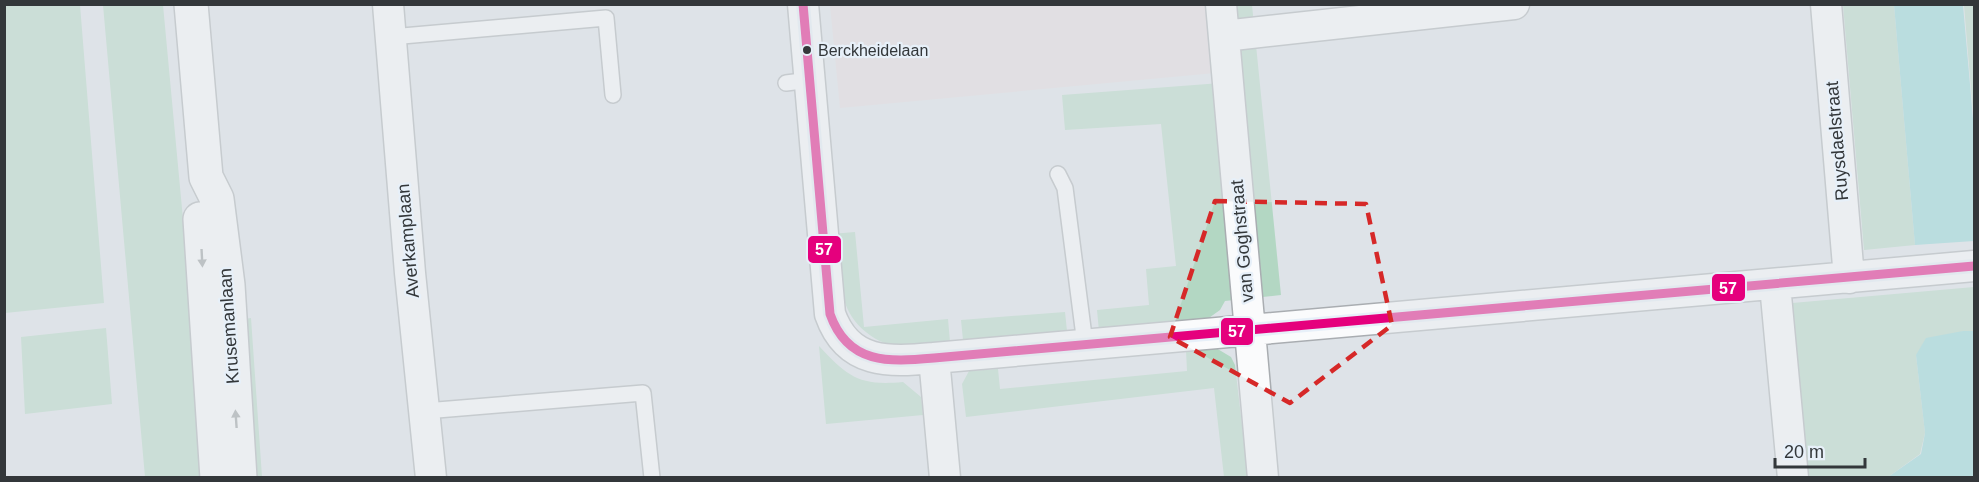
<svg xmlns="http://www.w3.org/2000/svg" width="1979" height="482" viewBox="0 0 1979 482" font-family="Helvetica,sans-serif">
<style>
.commercial{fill:#e5d9de}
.green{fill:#b3d7c3}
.water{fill:#8ed4d6}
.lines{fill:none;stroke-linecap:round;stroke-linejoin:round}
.lane-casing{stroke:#a9adb1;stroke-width:18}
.street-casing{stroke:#a9adb1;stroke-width:33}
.secondary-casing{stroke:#a9adb1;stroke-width:36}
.lane{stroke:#fafbfc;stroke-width:15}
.street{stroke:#fafbfc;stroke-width:30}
.secondary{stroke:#fafbfc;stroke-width:33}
.bus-1-casing{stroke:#e7f0f9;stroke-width:14}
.bus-1{stroke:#e5007d;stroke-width:9}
.oneway{fill:#96999b}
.marked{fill:none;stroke:#d62828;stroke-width:4.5;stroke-dasharray:12 8;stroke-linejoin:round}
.bus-dot{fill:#33373a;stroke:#e7f0f9;stroke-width:2}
.labels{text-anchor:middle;stroke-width:4.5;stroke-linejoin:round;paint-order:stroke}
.bus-label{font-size:16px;fill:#33373a;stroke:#e7f0f9;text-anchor:start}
.street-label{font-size:18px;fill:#33373a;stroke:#e7f0f9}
.line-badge{stroke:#e7f0f9;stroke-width:2}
.badge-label{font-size:16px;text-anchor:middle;font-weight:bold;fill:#fff}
</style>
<rect width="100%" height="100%" fill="#dee3e8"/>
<!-- commercial -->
<path class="commercial" d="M830,5H1209L1215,73L840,108Z"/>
<!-- green -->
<path class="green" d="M17,4L80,5L104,303L5,313L4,6Z
M103,5H163L184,230L200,477H145Z
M1214,5H1252L1281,295L1225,301L1220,310L1206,320L1099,331L1097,310L1149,305L1146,269L1176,266L1161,124L1065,130L1062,95L1221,83Z
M1843,5H1894L1915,245L1864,250Z
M1964,5H1974V126Z
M855,232L864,327L948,319L950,342C934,344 915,349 899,347C872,343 846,320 843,293C841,273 842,251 831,234Z
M1974,287V331H1963L1916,355L1925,433L1920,454L1888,477H1799L1781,304Z
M1065,312L1067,331L963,340L961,320Z
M251,318L262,477H247L239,320Z
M106,328L112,404L25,414L21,337Z
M819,346C848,377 859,386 903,382L921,397L923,415L826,424Z
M1216,348L1231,357L1235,365L1248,477H1224L1214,388L966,417L962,384L969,371L998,369L1000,389L1187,371L1186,350Z"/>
<!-- water -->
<path class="water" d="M1894,5H1963L1974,130V241L1915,245Z
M1963,331H1974V477H1888L1921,454L1925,433L1916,355L1926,338Z"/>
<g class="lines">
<defs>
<path id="lane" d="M391,37L606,18L613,95
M786,83L810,80
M1058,174L1065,188L1085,344
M425,411L643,393L652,478"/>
<path id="street" d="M388,4L410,273L431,478
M803,4L830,314C848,365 889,362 934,358L1974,266
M1221,4L1263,478
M1826,4L1849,278
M1224,36L1514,4
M1775,285L1793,478
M934,358L945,478"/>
<path id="secondary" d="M191,4L206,177L217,199L228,285L240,478
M200,219L217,478"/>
</defs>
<!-- lane casing -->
<use href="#lane" class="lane-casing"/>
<!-- street casing -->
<use href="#street" class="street-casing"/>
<!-- secondary casing -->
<use href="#secondary" class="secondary-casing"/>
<!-- lane -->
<use href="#lane" class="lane"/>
<!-- street -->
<use href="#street" class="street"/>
<!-- secondary -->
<use href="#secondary" class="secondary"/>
<defs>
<path id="bus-1" d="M803,4L830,314C848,365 889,362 934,358L1974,266"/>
</defs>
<!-- bus-1 casing -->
<use href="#bus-1" class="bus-1-casing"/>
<!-- bus-1 -->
<use href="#bus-1" class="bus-1"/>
</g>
<!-- one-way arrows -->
<defs><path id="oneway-solid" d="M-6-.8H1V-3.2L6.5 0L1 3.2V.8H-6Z" transform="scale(1.5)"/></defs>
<g class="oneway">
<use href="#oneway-solid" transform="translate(202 258) rotate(87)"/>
<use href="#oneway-solid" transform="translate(236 419) rotate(-94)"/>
</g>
<!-- marked area -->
<path d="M0 0H1979V482H0ZM1215,201L1366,204L1392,325L1290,403L1170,337Z" fill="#dee3e8" fill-opacity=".55" fill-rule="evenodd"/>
<path class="marked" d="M1215,201L1366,204L1392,325L1290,403L1170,337Z"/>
<!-- markers -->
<circle class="bus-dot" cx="807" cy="50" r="5"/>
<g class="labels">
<!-- bus labels -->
<g class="bus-label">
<text x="818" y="56">Berckheidelaan</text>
</g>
<!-- street labels -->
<g class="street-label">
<text transform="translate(1837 141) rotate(-95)" y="6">Ruysdaelstraat</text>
<text transform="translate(408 241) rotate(-95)" y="6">Averkamplaan</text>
<text transform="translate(1242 241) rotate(-95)" y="6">van Goghstraat</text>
<text transform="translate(229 326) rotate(-94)" y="6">Krusemanlaan</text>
</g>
</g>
<g class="line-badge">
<rect x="807" y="235" width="35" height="29" rx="6" fill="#e5007d"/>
<rect x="1711" y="273" width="35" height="29" rx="6" fill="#e5007d"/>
<rect x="1220" y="317" width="34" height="29" rx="6" fill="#e5007d"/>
</g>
<g class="badge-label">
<text x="824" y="255">57</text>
<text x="1728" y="294">57</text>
<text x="1237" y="337">57</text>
</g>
<!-- border -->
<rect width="1979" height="482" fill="none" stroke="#33373a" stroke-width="12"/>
<!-- scale -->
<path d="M1775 458v9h90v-9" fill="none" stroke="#33373a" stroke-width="3"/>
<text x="1784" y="458" font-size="18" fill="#33373a" stroke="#e7f0f9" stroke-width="4.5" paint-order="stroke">20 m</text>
</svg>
